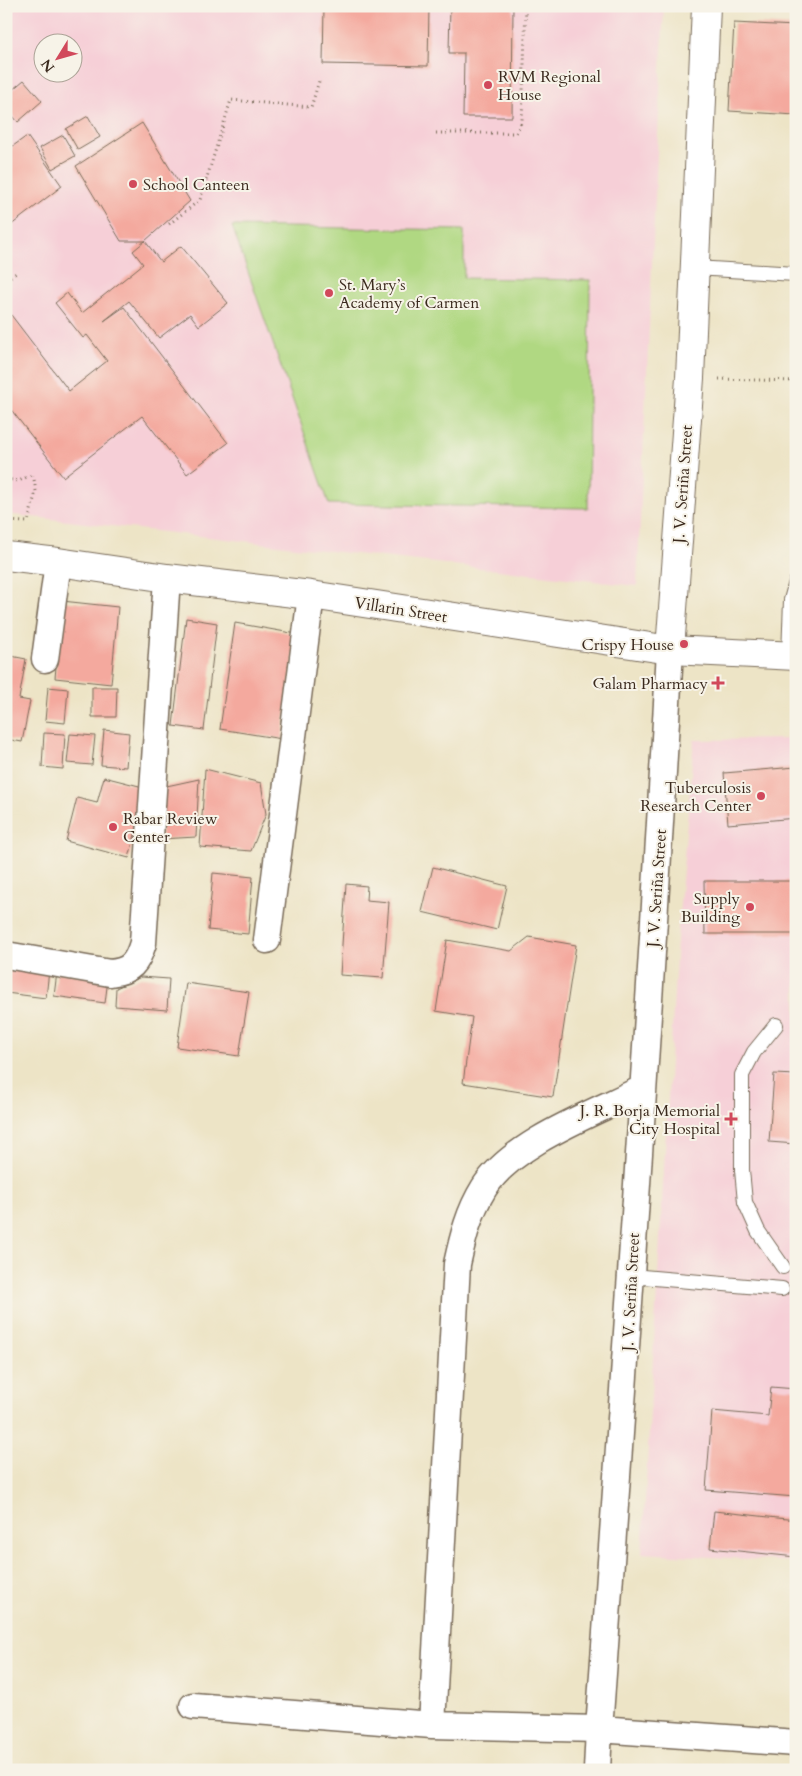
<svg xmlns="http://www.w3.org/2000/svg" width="802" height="1776" viewBox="0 0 802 1776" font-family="Cardo,serif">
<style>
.built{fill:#f6cfd7;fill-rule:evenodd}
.green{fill:#b0d882;stroke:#768150}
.building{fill:#f4a99e}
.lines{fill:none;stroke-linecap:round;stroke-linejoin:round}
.service-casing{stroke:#796b59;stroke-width:16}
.minor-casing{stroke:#796b59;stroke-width:29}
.secondary-casing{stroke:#796b59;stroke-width:30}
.path{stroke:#796b59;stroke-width:3;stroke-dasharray:1 4;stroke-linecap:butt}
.service{stroke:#fff;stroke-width:14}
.minor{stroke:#fff;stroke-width:26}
.secondary{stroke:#fff;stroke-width:28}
.poi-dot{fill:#d1495b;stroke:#f7f3e8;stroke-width:2}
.labels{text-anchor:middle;stroke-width:4;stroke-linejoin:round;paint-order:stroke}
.poi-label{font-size:16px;fill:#3b2a1e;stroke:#f7f3e8;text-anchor:end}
.street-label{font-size:16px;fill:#3b2a1e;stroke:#f7f3e8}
</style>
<rect width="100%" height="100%" fill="#f7f3e8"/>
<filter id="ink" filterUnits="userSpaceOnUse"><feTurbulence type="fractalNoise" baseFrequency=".02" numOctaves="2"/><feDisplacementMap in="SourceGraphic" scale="10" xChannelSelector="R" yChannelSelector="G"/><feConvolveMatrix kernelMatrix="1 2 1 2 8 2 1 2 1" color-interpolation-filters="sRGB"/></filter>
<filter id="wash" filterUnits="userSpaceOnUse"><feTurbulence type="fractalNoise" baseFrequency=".0096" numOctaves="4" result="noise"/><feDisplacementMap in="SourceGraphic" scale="20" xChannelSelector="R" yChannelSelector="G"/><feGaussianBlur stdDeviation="1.12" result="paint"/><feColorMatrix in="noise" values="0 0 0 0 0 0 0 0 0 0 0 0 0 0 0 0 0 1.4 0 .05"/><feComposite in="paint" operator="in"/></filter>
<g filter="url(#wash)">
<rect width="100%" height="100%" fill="#ede4c6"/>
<!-- built -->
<path class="built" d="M6,6H664L637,586L6,514ZM42,42H72V72H42Z
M796,739V1562L642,1553L677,940L694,740Z"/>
<!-- green -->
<path class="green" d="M232,226L464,230V278L590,280L588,508L329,504Z"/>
<g id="blocks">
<!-- building -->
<path class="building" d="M324,6H429L428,66L323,64Z
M450,6H513L512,117H463L464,53H449Z
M734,23L796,26V115L729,111Z
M24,80L42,101L18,122L6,108V95Z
M88,116L100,137L78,150L66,129Z
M142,123L190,201L145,241L161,262L181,246L228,303L199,326L190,314L159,338L129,301L104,321L124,307L228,443L187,474L142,416L63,477L6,403V312L8,311L69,391L107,361L87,335L83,338L55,303L67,293L82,313L143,264L133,251L145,241H121L76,166Z
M63,135L75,156L52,169L40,148Z
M27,136L62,186L6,229V151Z
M62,601L118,607L111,684L55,678Z
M186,618L217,623L204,730L173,726Z
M235,623L297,634L282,739L220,729Z
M6,655L26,659L19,699L30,701L22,742L6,739Z
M48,687L68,689L65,723L45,721Z
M92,687H117L116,717H92Z
M104,730L129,733L126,767L101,765Z
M44,733L65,734L63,769L42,767Z
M70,734L95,736L92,765L67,763Z
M796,767V818L728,824L724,773Z
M205,769L261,783L266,814L251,851L200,847Z
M104,777L147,788L129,858L66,841L77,798L97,803Z
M199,779L196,837L161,839L162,787Z
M433,867L507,886L497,930L422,912Z
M213,873L253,877L248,934L208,930Z
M704,881H796V934H705Z
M346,884L367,886L366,900L389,902L383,978L340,975Z
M529,937L576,945L553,1097L463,1083L472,1017L436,1011L447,940L511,951Z
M6,964L49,970L46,998L6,993Z
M57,972L108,979L105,1003L54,996Z
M141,977L169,979L167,1010L115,1006L116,988Z
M186,983L249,992L239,1056L177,1047Z
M774,1074L796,1075V1144L769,1142Z
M771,1387L796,1389V1497L706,1490L712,1411L768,1416Z
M714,1511L796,1520V1557L710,1548Z"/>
</g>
</g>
<g filter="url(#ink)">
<use href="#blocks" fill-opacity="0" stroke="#796b59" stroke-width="1"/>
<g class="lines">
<defs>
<path id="service" d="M695,268L796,274
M789,656L791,600L796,582
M776,1025L754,1052L742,1075V1170L745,1202L758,1231L783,1267
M631,1276L782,1289"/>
<path id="minor" d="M45,659L58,562
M267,940L311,595
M6,955L110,973C131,971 137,963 143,943L167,578
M193,1706L432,1725L599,1729L796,1743
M432,1725L457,1264C463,1237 469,1212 484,1188C513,1142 594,1113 642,1089
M597,1770L599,1729C625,1370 650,1010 670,650"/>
<path id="secondary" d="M6,556L58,562L167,578L311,595L670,650L796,656
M670,650L690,378L706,6"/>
</defs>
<!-- service casing -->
<use href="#service" class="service-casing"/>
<!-- minor casing -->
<use href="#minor" class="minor-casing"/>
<!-- secondary casing -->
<use href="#secondary" class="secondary-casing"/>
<!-- path -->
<path class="path" d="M436,133H516L522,121L526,6
M169,224L200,200L231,100L311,107L320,78
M6,279L18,272
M719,379L796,381
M6,479L19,481L33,474L36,491L28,522L6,521"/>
<!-- service -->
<use href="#service" class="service"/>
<!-- minor -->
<use href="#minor" class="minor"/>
<!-- secondary -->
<use href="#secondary" class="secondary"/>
</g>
</g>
<!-- markers -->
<g class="poi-dot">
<circle cx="488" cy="85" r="5"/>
<circle cx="133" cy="184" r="5"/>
<circle cx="329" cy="293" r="5"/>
<circle cx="684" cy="644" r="5"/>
<path d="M715.5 675.5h5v5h5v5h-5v5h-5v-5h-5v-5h5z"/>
<circle cx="761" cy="796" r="5"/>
<circle cx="113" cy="827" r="5"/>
<circle cx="750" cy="907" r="5"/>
<path d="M728.5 1111.5h5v5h5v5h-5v5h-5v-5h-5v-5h5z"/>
</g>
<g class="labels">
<!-- poi labels -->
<g class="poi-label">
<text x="498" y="82" text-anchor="start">RVM Regional<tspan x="498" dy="18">House</tspan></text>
<text x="143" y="190" text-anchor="start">School Canteen</text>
<text x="339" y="290" text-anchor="start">St. Mary’s<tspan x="339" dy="18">Academy of Carmen</tspan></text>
<text x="674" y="650">Crispy House</text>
<text x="708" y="689">Galam Pharmacy</text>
<text x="751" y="793">Tuberculosis<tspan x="751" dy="18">Research Center</tspan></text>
<text x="123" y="824" text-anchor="start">Rabar Review<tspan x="123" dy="18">Center</tspan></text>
<text x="740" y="904">Supply<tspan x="740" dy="18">Building</tspan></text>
<text x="720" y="1116">J. R. Borja Memorial<tspan x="720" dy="18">City Hospital</tspan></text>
</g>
<!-- street labels -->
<g class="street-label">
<text transform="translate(682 484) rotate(-86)" y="6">J. V. Seriña Street</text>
<text transform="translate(401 609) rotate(9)" y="6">Villarin Street</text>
<text transform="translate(656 888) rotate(-86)" y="6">J. V. Seriña Street</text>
<text transform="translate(630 1292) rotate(-87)" y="6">J. V. Seriña Street</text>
</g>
</g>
<!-- margin -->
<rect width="802" height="1776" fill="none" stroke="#f7f3e8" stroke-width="25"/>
<!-- north arrow -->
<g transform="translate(58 58) rotate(233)"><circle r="24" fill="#f7f3e8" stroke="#aca397"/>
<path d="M0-4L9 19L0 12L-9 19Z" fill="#d1495b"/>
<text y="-8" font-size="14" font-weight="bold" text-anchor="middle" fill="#3b2a1e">N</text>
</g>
</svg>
